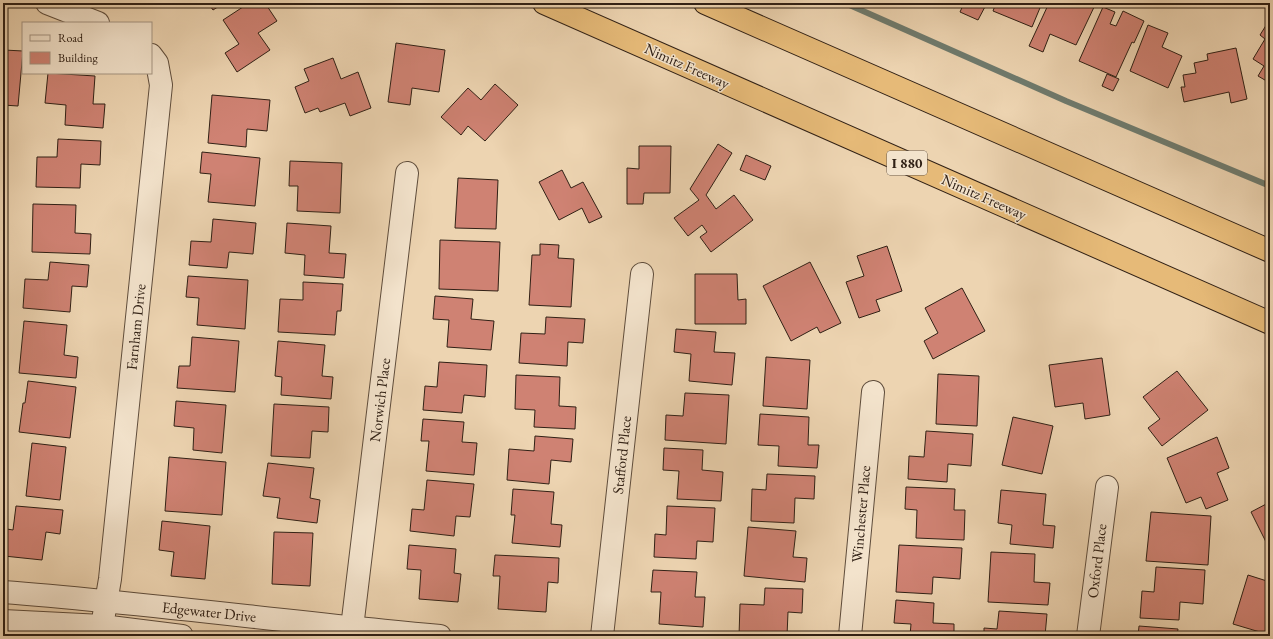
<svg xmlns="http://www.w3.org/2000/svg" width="1273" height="639" viewBox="0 0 1273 639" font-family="'EB Garamond',serif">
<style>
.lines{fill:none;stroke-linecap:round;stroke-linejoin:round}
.stream{stroke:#6f7b6e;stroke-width:6}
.building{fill:#cf8273;stroke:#302015}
.minor-casing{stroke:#5f4d3c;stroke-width:24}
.tertiary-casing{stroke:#5f4d3c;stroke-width:24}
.motorway-casing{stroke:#302015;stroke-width:24}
.minor{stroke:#f3e3cc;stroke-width:22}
.tertiary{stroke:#f3e3cc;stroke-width:22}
.motorway{stroke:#e6ba78;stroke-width:22}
.labels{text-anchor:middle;stroke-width:3;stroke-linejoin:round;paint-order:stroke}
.shield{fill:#f3e3cc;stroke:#6a5a4c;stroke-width:1}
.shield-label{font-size:14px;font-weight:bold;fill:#302015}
.street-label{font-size:15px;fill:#302015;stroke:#f3e3cc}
</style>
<rect width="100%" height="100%" fill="#edd4b1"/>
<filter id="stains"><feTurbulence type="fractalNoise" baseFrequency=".005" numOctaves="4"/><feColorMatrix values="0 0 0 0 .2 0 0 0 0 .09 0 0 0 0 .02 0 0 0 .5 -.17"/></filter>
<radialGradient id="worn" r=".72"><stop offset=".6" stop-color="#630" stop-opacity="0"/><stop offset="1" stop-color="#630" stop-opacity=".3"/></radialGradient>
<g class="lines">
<!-- stream -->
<path class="stream" d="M845,3L1066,101L1270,186"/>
</g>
<!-- building -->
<path class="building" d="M208,3H224L213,10Z
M249,3H265L277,21L258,33L270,50L237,72L225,53L239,44L223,20Z
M964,3H987L978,20L960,12Z
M996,3H1042L1032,27L993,11Z
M1049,3H1064L1071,6L1072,3H1096L1076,45L1050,34L1043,52L1029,46Z
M1103,7L1115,12L1110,24L1116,26L1123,11L1144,21L1134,43L1132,42L1116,77L1079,61Z
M1270,19V83L1258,76L1264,66L1253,59L1265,39L1260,35Z
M1148,25L1168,33L1162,47L1182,56L1168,88L1130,71Z
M396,43L445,50L439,92L412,88L410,105L388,102Z
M1236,48L1247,99L1231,103L1229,92L1184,102L1181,87H1185L1183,75L1196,73L1194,63L1208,60L1207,54Z
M4,50L23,51L18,106L3,105Z
M333,58L341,79L358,72L371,108L350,116L345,103L320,112L318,108L305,113L295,87L309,81L304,69Z
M48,73L95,76L93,104H105L103,128L65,125L66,105L45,103Z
M1107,74L1119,79L1113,91L1102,86Z
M495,84L518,105L485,141L468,126L461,135L441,117L468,88L481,100Z
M212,95L270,100L267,131L247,129L246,147L208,143Z
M58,139L101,141L100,165L81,164L80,188L36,187L37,157H57Z
M718,144L732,153L706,195L716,209L734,195L753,220L711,252L700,237L707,232L702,225L688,236L674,218L699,200L690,189Z
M639,146H671L670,193H644L643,204H627V168L639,169Z
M202,152L260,158L255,206L208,202L211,174L200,173Z
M746,155L771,166L765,180L740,170Z
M290,161L342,163L340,213L297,211L298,186H289Z
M562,170L571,188L583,182L602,217L589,223L582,208L559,220L539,182Z
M458,178L498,180L496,229L455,228Z
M33,204L76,205L75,233L91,234L90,254L32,252Z
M213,219L256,223L253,254L229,252L227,268L189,265L191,241L211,242Z
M287,223L331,226L329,253L346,254L344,278L304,275L305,255L285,253Z
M440,240L500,242L498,291L439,289Z
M540,244L559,245L558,258L574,259L571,307L529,305L532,255H540Z
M887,246L902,291L876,300L880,311L859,318L846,282L864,276L857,256Z
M50,262L89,265L87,287L72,286L70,312L23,308L25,279L48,280Z
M810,262L841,323L820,333L817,327L791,341L763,286Z
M695,274H737L738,300L746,299V324H695Z
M188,276L248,280L245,329L197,325L199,298L186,297Z
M303,282L343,284L341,311H337L335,335L278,332L280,299L303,300Z
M962,288L985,331L933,359L924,341L938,333L925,308Z
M435,296L473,299L471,319L494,321L491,350L447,347L449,320L433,319Z
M546,317L585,319L583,343L568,342L567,366L519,363L521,333L545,334Z
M24,321L67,325L64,355L78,357L76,378L19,373Z
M676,329L716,332L714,352L735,353L732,385L689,381L691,354L674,352Z
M192,337L239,341L235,392L177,388L179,366H190Z
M278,341L325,345L322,376L333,377L331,399L281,395L282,377L275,376Z
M766,357L810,360L807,409L763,406Z
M1102,358L1110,415L1085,419L1083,403L1055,407L1049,365Z
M439,362L487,365L485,397L464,395L462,413L423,410L425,386L437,387Z
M1177,371L1208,410L1162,446L1148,428L1160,419L1143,397Z
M938,374L979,376L977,426L936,424Z
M516,375L560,377L559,406L576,407L575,429L534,427L535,410L515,409Z
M28,381L76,387L70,438L19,432L23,403H25Z
M685,393L729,395L726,444L665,440L666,415L683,416Z
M176,401L226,405L222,453L193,450L194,428L174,426Z
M274,404L329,407L328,432L312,431L310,458L271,456Z
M760,414L809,417L808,445H819L817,468L778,466L779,446L758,445Z
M1013,417L1053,426L1042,474L1002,465Z
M423,419L464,422L462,442L477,443L474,475L426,471L429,441H421Z
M926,431L973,434L971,466L948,464L947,482L908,479L909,456L924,457Z
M535,436L573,439L571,462L551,460L549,484L507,480L509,449L534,451Z
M1217,437L1229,468L1217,473L1228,500L1206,509L1201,497L1186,503L1167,458Z
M32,443L66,447L60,500L26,496Z
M664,448L703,450L702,470L723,472L721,501L677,499L679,471L663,470Z
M169,457L226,462L222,515L165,511Z
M268,463L314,468L310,498L320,500L317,523L277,518L280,498L263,496Z
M767,474L815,476L814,499L795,498L794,523L751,521L752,489L766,490Z
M427,480L474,484L470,517L456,516L454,536L410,531L412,509L424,510Z
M906,487L955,489L954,510H965L964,540L916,538L917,510L905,509Z
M513,489L554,492L551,524L562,525L560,547L512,543L515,515H511Z
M1001,490L1046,494L1043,525L1055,526L1053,548L1010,544L1012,525L998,523Z
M1270,502V550L1251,512Z
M16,506L63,510L60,534L46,532L42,560L4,556L7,529L13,530Z
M667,506L715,508L713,542L697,541L696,559L654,557L655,534L666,535Z
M1151,512L1211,516L1208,565L1146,561Z
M162,521L210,526L205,579L171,576L174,552L159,550Z
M748,527L796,531L793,557L807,558L805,582L744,576Z
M274,532L313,533L310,586L272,584Z
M409,545L456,549L454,573L461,574L458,602L419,599L421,570L407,569Z
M899,545L962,548L960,579L933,577L932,594L896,592Z
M991,552L1035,554L1034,582L1050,583L1048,605L988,602Z
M495,555L559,558L558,583L548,582L546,612L498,609L500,576H493Z
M1156,567L1205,570L1203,604L1180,602L1179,620L1140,618L1142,591L1154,592Z
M653,570L697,572L695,597H705L703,627L659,624L661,592H651Z
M1248,575L1270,582V635L1233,624Z
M765,588L803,589L802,613L788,612L787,636H739L740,604L764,605Z
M896,600L934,603L933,623L954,624V636H910L911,624L894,623Z
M999,611L1047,614L1045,636H984V628L997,629Z
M1139,626L1178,629L1177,636H1138Z"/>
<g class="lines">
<defs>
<path id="minor" d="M47,3L98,23
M102,626L110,579L161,85L157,63L151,55
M351,636L407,173
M602,636L642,274
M850,636L873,392
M1088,636L1107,487"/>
<path id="tertiary" d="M3,592C149,603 294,623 440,636
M3,621L102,626L182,636"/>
<path id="motorway" d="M544,3L1270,323
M705,3L1270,251"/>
</defs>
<!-- minor casing -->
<use href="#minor" class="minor-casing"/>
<!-- tertiary casing -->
<use href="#tertiary" class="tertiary-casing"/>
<!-- motorway casing -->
<use href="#motorway" class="motorway-casing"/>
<!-- minor -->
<use href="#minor" class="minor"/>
<!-- tertiary -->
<use href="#tertiary" class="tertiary"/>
<!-- motorway -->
<use href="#motorway" class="motorway"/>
</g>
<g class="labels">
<!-- shield labels -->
<rect class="shield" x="887" y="151" width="40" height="24" rx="3"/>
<g class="shield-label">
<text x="907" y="168">I 880</text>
</g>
<!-- street labels -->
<g class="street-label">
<text transform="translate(687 66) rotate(24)" y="5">Nimitz Freeway</text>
<text transform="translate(984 197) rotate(24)" y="5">Nimitz Freeway</text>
<text transform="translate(136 327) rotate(-84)" y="5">Farnham Drive</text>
<text transform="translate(380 400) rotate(-83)" y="5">Norwich Place</text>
<text transform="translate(622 455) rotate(-84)" y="5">Stafford Place</text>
<text transform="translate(861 514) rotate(-85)" y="5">Winchester Place</text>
<text transform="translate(1097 561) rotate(-83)" y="5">Oxford Place</text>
<text transform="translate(209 612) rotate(6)" y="5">Edgewater Drive</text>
</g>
</g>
<!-- margin -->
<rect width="1273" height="639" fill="none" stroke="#edd4b1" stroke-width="16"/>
<rect x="4" y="4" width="1265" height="631" fill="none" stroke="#302015" stroke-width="2"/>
<rect x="8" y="8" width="1257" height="623" fill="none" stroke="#302015"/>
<!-- legend -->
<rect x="22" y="22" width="130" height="52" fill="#f3e3cc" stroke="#a59583"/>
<rect x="30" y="35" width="20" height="6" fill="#f3e3cc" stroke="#a59583"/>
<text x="58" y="42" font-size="12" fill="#302015">Road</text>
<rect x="30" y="52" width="20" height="12" fill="#cf8273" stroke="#a59583"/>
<text x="58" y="62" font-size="12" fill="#302015">Building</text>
<rect width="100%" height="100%" filter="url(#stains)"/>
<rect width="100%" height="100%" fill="url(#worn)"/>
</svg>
